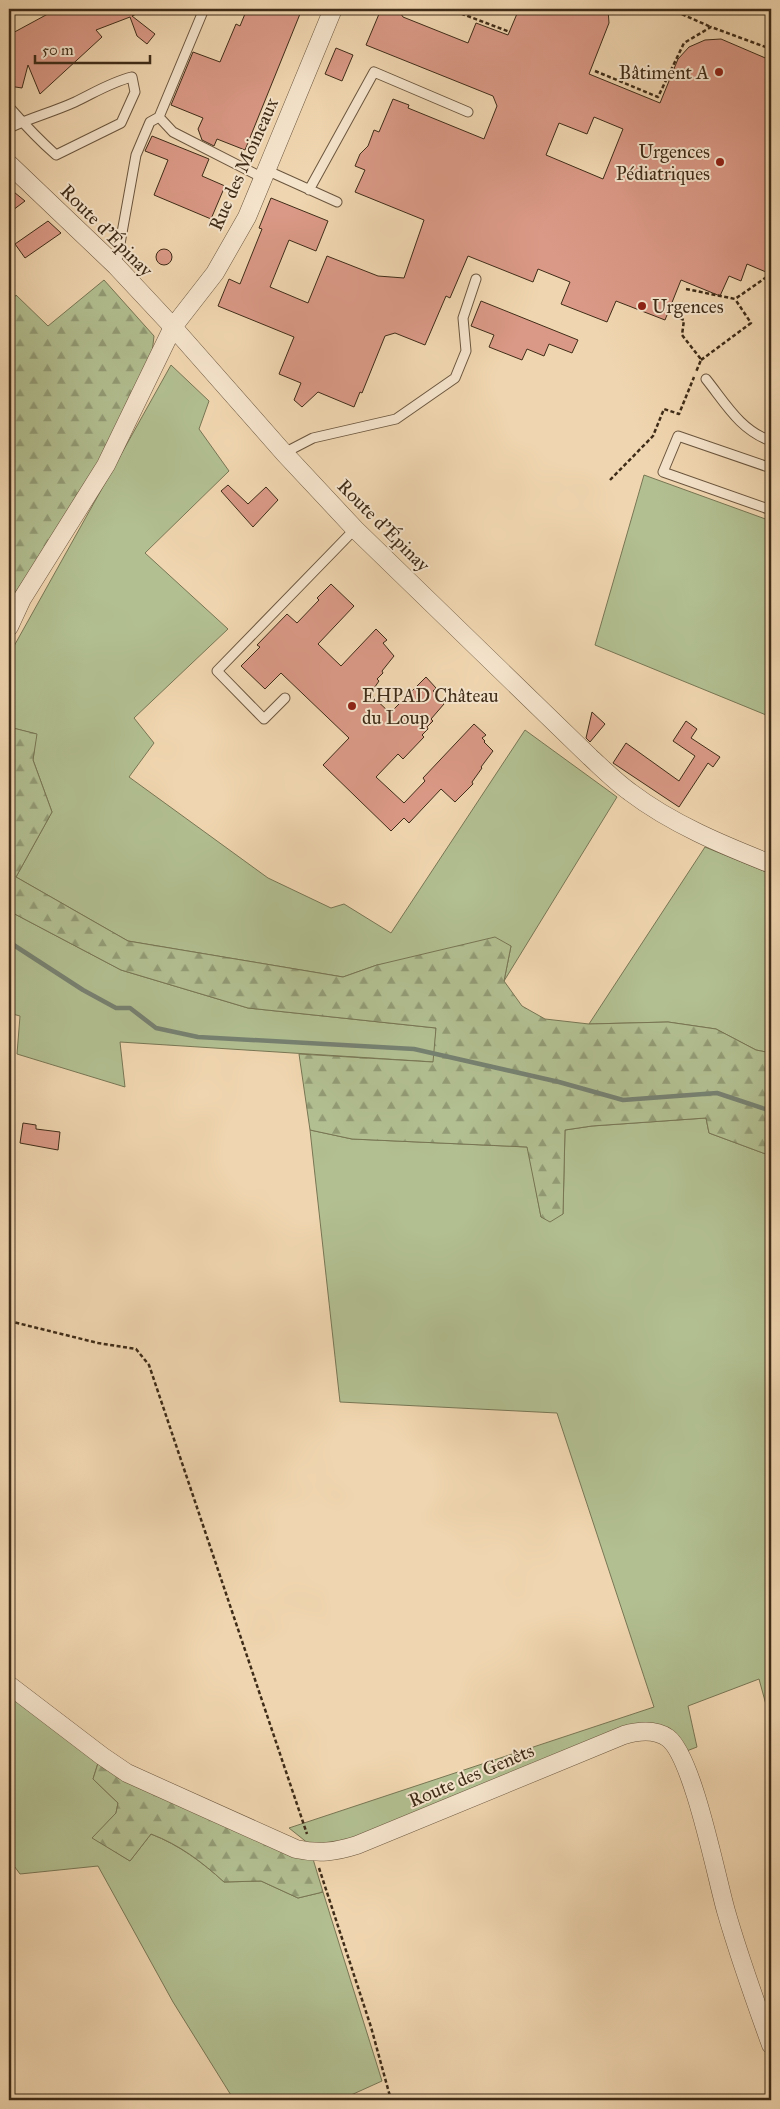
<svg xmlns="http://www.w3.org/2000/svg" width="780" height="2109" viewBox="0 0 780 2109" font-family="'IM FELL Great Primer',serif">
<style>
.green{fill:#b2bf91;stroke:#787654}
.forest{fill:url(#forest-firs);stroke:#787654}
.lines{fill:none;stroke-linecap:round;stroke-linejoin:round}
.stream{stroke:#768171;stroke-width:4.5}
.building{fill:#da9986;stroke:#3f2c18;fill-rule:evenodd}
.lane-casing{stroke:#6b563e;stroke-width:11}
.street-casing{stroke:#6b563e;stroke-width:19}
.path{stroke:#3f2c18;stroke-width:2.5;stroke-dasharray:4 2.5;stroke-linecap:butt}
.lane{stroke:#f5e4cc;stroke-width:9}
.street{stroke:#f5e4cc;stroke-width:18}
.poi-dot{fill:#8f2418;stroke:#f5e4cc;stroke-width:2}
.labels{text-anchor:middle;stroke-width:4;stroke-linejoin:round;paint-order:stroke}
.poi-label{font-size:19px;fill:#3f2c18;stroke:#f5e4cc;text-anchor:end}
.street-label{font-size:19px;fill:#3f2c18;stroke:#f5e4cc}
</style>
<defs>
<pattern id="forest-firs" width="22" height="20" patternUnits="userSpaceOnUse" patternTransform="scale(1.25)"><rect width="22" height="20" fill="#b2bf91"/><path d="M5 1l3.5 6h-7zM16 11l3.5 6h-7z" fill="#929b75"/></pattern>
</defs>
<rect width="100%" height="100%" fill="#f0d6b0"/>
<filter id="stains"><feTurbulence type="fractalNoise" baseFrequency=".004" numOctaves="4"/><feColorMatrix values="0 0 0 0 .2 0 0 0 0 .09 0 0 0 0 .02 0 0 0 .5 -.17"/></filter>
<radialGradient id="worn" r=".72"><stop offset=".6" stop-color="#630" stop-opacity="0"/><stop offset="1" stop-color="#630" stop-opacity=".3"/></radialGradient>
<!-- green -->
<path class="green" d="M171,365L209,401L199,429L229,471L145,553L228,629L134,718L154,743L129,777L268,878L331,908L344,904L391,933L525,730L617,797L504,981L511,946L377,965L343,977L128,941L16,877L52,812L33,760L36,734L9,727V655Z
M644,475L771,521V717L595,645Z
M705,847L771,874V1053L756,1050L716,1029L668,1022L589,1024Z
M9,911L121,970L248,1008L436,1028L434,1062L120,1042L125,1087L17,1054L20,1016L9,1013Z
M706,1118L709,1133L771,1156V1723L759,1679L688,1706L697,1747L684,1752L658,1727L355,1841L314,1848L289,1828L654,1707L557,1413L340,1402L310,1130L352,1139L528,1147L541,1217L563,1214L565,1130L592,1126Z
M9,1691L99,1760L93,1779L118,1803L116,1813L93,1838L130,1861L151,1834C179,1845 202,1862 224,1882L261,1881L298,1898L323,1892L382,2081L340,2100H234L173,2002L98,1866L20,1874L9,1859Z"/>
<!-- forest -->
<path class="forest" d="M104,280L154,336L151,362L102,464L15,593L9,606V305L16,295L48,326Z
M9,727L37,734L33,760L52,812L16,877L128,941L343,977L377,965L495,937L511,946L504,981L522,1006L545,1019L589,1024L668,1022L716,1029L756,1050L771,1053V1156L709,1133L706,1118L592,1126L565,1130L563,1214L550,1222L541,1217L527,1147L352,1139L310,1130L299,1054L433,1062L436,1028L248,1008L121,970L9,911Z
M99,1760L313,1859L323,1892L298,1898L261,1881L224,1882C202,1862 180,1845 151,1834L130,1861L92,1838L116,1813L118,1803L93,1779Z"/>
<g class="lines">
<!-- stream -->
<path class="stream" d="M9,942L83,990L116,1008H130L156,1028L198,1037L414,1049L559,1082L623,1100L717,1093L771,1111"/>
</g>
<!-- building -->
<path class="building" d="M57,9H147L132,16L155,34L147,44L137,36L130,17L96,30L102,37L40,94L28,65L22,88L9,86V35Z
M247,9H302L245,150L217,139L214,146L202,140L198,129L203,118L171,105L193,52L220,62L236,24L240,26Z
M383,9H393L399,11L403,17L468,43L476,23L508,35L519,9H608L609,23L589,74L660,103L678,59L689,47L705,40L721,39L770,60L766,68L771,69V259L766,272L747,264L741,281L729,276L720,296L681,280L665,320L616,301L607,322L561,304L570,282L538,269L533,282L468,256L450,298L446,296L425,345L395,333L385,336L362,393L360,392L354,407L318,392L302,407L294,400L301,383L279,374L294,337L218,306L229,279L240,284L262,229L259,228L271,198L328,221L316,251L289,240L270,287L308,303L327,256L378,276L404,278L424,220L355,192L365,170L355,166L360,154L368,146L374,130L379,132L393,99L409,105L408,108L484,139L497,106L493,96L366,45L379,14H381ZM594,117L623,129L603,179L546,155L559,123L587,134Z
M336,48L353,55L342,81L325,74Z
M152,136L209,159L202,176L225,186L211,219L154,195L168,160L145,151Z
M9,188L25,201L9,213Z
M48,221L61,233L25,258L15,244Z
M156 257a8 8 0 1 1 16 0a8 8 0 1 1-16 0Z
M481,301L578,340L572,353L549,344L544,356L527,349L522,360L489,347L494,335L471,326Z
M228,485L248,504L266,487L278,500L253,527L221,491Z
M331,584L354,606L318,644L341,666L376,629L387,640L383,643L394,656L382,671L383,673L377,679L379,681L370,694L390,713L426,677L436,688L433,691L436,694L434,695L444,704L431,719L433,721L427,727L428,729L422,735L424,737L403,759L398,754L376,777L404,803L425,781L423,778L474,724L486,735L482,738L485,741L484,742L493,751L481,767L482,768L472,782L473,784L455,802L441,789L409,823L404,818L391,831L323,765L349,738L281,673L265,689L241,666L260,647L257,645L287,614L297,623L319,600L317,598Z
M592,712L605,724L590,742L586,738Z
M686,721L697,729L691,738L720,757L713,767L708,763L679,807L613,763L626,743L679,781L695,756L673,741Z
M23,1123L36,1125V1129L60,1132L58,1150L20,1143Z"/>
<g class="lines">
<defs>
<path id="lane" d="M204,9L159,117L173,132L263,178
M9,12L15,9
M9,107C24,124 39,140 56,155L121,123L135,92L132,77C111,82 94,93 75,102C53,112 30,118 9,128
M266,170L337,202
M309,190L374,72L468,112
M116,266L136,155L150,122L159,117
M706,379C726,404 740,430 771,441
M284,453L313,438L396,419L455,378L466,351L463,318L476,279
M771,468L678,436L663,472L771,510
M285,698L264,719L217,671L355,529"/>
<path id="street" d="M9,164L116,266L173,327L284,453L355,529L590,757C603,769 616,782 630,792C672,824 723,845 771,864
M9,627L22,599L106,465L173,327L215,273L247,217L333,9
M9,1685L102,1756L127,1773L296,1849C319,1854 335,1852 357,1845L624,1735C638,1731 655,1729 668,1738C693,1757 716,1876 726,1911C739,1956 755,2001 771,2045"/>
</defs>
<!-- lane casing -->
<use href="#lane" class="lane-casing"/>
<!-- street casing -->
<use href="#street" class="street-casing"/>
<!-- path -->
<path class="path" d="M449,9L510,32
M670,9L711,27
M595,71L658,97L684,43L711,27L771,49
M686,289L735,299L771,274
M674,316L684,320L682,335L700,358L701,360L696,372
M701,360L751,323L735,299
M610,480L653,436L664,409L679,414L694,377
M9,1321L98,1343L136,1349L149,1365L307,1834
M319,1868L371,2027L391,2100"/>
<!-- lane -->
<use href="#lane" class="lane"/>
<!-- street -->
<use href="#street" class="street"/>
</g>
<!-- markers -->
<g class="poi-dot">
<circle cx="719" cy="72" r="5"/>
<circle cx="720" cy="162" r="5"/>
<circle cx="642" cy="306" r="5"/>
<circle cx="352" cy="706" r="5"/>
</g>
<g class="labels">
<!-- poi labels -->
<g class="poi-label">
<text x="709" y="79">Bâtiment A</text>
<text x="710" y="158">Urgences<tspan x="710" dy="22">Pédiatriques</tspan></text>
<text x="652" y="313" text-anchor="start">Urgences</text>
<text x="362" y="702" text-anchor="start">EHPAD Château<tspan x="362" dy="22">du Loup</tspan></text>
</g>
<!-- street labels -->
<g class="street-label">
<text transform="translate(243 164) rotate(-66)" y="7">Rue des Moineaux</text>
<text transform="translate(107 230) rotate(45)" y="7">Route d'Épinay</text>
<text transform="translate(384 525) rotate(45)" y="7">Route d'Épinay</text>
<text transform="translate(471 1775) rotate(-23)" y="7">Route des Genêts</text>
</g>
</g>
<!-- margin -->
<rect width="780" height="2109" fill="none" stroke="#f0d6b0" stroke-width="30"/>
<rect x="10" y="10" width="760" height="2089" fill="none" stroke="#3f2c18" stroke-width="2.5"/>
<rect x="15" y="15" width="750" height="2079" fill="none" stroke="#3f2c18"/>
<!-- scale -->
<path d="M35 55v8h115v-8" fill="none" stroke="#3f2c18" stroke-width="2.5"/>
<text x="42" y="55" font-size="15" fill="#3f2c18" stroke="#f5e4cc" stroke-width="4" paint-order="stroke">50 m</text>
<rect width="100%" height="100%" filter="url(#stains)"/>
<rect width="100%" height="100%" fill="url(#worn)"/>
</svg>
